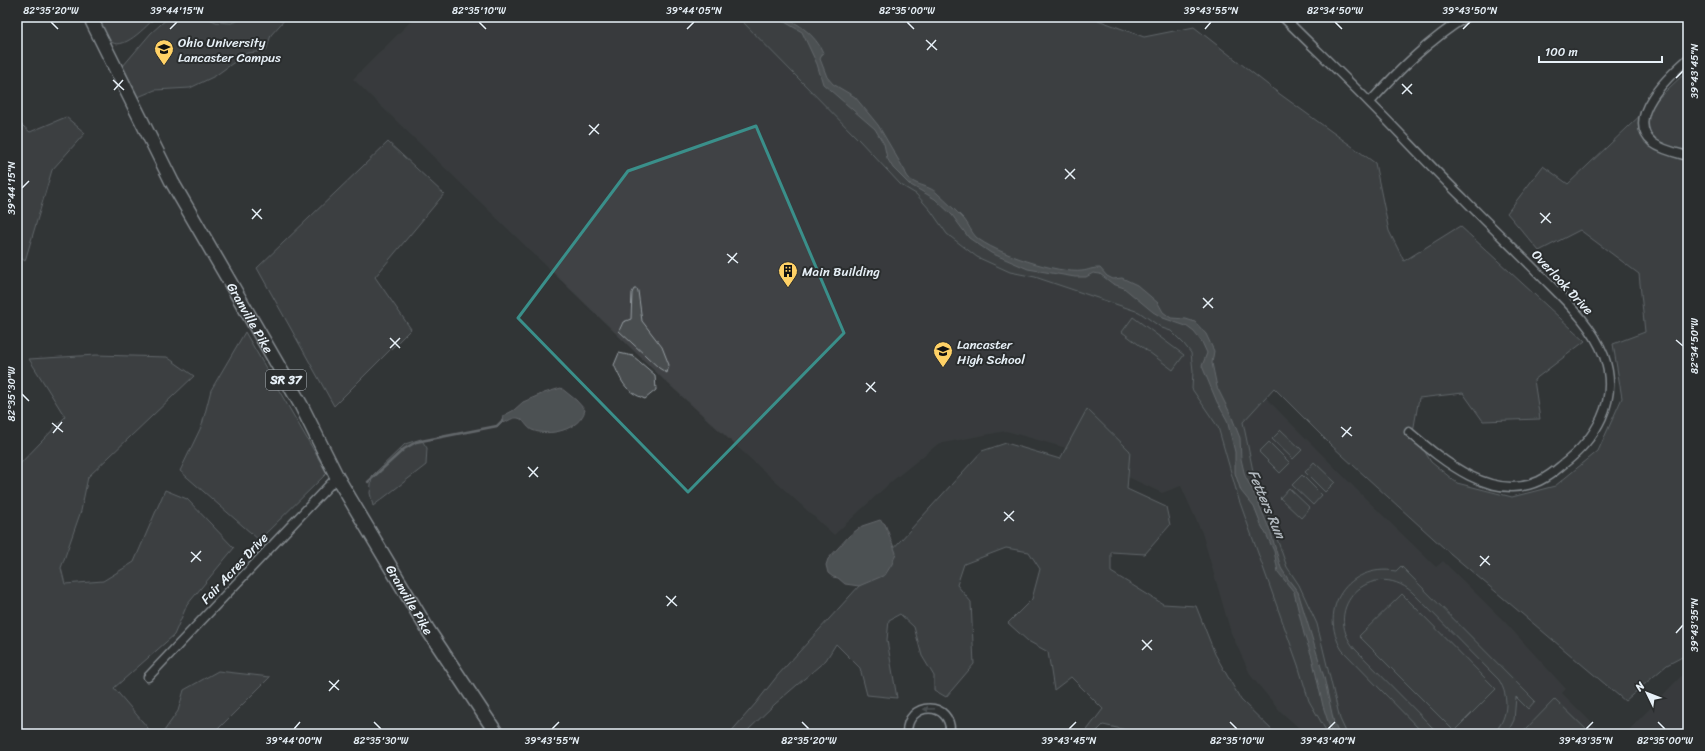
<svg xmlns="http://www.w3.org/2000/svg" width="1705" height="751" viewBox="0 0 1705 751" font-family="Sriracha,sans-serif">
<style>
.built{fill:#3f4244}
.green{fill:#494d4f;stroke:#989fa4}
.water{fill:#6e7376;stroke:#9fa5aa}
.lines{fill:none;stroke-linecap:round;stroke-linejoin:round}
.stream{stroke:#9fa5aa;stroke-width:2.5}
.minor-casing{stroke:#e8f1f8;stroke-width:11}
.trunk-casing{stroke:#e8f1f8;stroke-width:16}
.minor{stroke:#2a2d2e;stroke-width:8}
.trunk{stroke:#2a2d2e;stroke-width:13}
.oneway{fill:#6c7275}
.marked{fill:none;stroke:#3a8f8a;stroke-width:3;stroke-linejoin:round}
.ticks{fill:none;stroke:#e8f1f8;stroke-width:1.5}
.labels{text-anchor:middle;stroke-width:4;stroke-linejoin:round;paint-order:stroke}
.shield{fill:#2a2d2e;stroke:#afb6bb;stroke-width:1}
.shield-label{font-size:12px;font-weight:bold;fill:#e8f1f8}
.poi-label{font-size:13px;fill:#e8f1f8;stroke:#2a2d2e;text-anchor:start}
.street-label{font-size:13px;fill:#e8f1f8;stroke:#2a2d2e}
.water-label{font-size:14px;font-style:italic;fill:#b1b8be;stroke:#2a2d2e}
.neatline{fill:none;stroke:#e8f1f8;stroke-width:1.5}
.ticks-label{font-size:10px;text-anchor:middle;fill:#e8f1f8}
</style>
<rect width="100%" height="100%" fill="#323536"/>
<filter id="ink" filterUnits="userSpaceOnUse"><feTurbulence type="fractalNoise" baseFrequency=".025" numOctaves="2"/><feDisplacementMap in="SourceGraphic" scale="8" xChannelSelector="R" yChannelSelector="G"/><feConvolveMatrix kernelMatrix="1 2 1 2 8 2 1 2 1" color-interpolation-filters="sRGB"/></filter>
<g filter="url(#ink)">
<!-- built -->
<path class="built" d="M415,17H743L1169,300L1366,499L1436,567L1443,561L1505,622L1566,689L1562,693L1603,734H1306L1281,712L1251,676L1231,633L1202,533L1181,486L1162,493L1066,448L1006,431L938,444L891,482L834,535L664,380L353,79Z
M1688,669V734H1625Z"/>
<!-- green -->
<path class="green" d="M97,17H156C146,26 122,54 109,40C103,34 100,24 97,17Z
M169,17H205L216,22L231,23L249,17H287L271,35L266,51L247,53L215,76L190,88L155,90L138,97L123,66L151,33Z
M738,17H1090L1144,37L1194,27L1277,92L1375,163L1389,231L1404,261L1460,226L1585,341L1534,380L1540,419L1483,421L1463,393L1419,398L1413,432L1431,462L1457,483L1512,497L1555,486L1598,451L1622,398L1613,344L1645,332L1639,274L1580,230L1539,251L1507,213L1543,166L1568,184L1688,70V569L1684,586L1688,591V654L1667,665L1625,701L1444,548L1331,445L1274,388L1243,422L1253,471L1287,567L1299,585L1317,624L1340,719L1347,734H1328L1309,701L1298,665L1239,500L1218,427L1192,389L1193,371L1191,353L1184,344L1171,331L1162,328L1139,312L1035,277L1010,272L977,257L947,234L931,211L916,194L901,185L859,140Z
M66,117L85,133L52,170L25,261L17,255V121L30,132Z
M388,142L444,194L375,277L411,329L334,406L257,268Z
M634,289H637L638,291L642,321L662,347L669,365L667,373L659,368L619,331L623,322L631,319L632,293Z
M1133,317L1184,355L1173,370L1122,332Z
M245,332L327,473L259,540L180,471L202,425L211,390Z
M619,353L633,356L655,375L656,390L645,399C625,391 623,384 614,365Z
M96,355L167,357L194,376L88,477L81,511L61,568L65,584L103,581L134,562L165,490L187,499L234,548L187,605L174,635L114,688L153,734H17V467L65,417L29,359Z
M1087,409L1130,451L1127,489L1166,507L1170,525L1145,554L1111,552V572L1163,604L1196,606L1215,654L1241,700L1276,734H1145L1103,725L1094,734H1084L1103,709L1071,677L1054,690L1048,652L1028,641L1008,623L1032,599L1040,569L1029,552L1006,548L964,564L957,585L971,602L974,664L946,697L934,690V676L922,656L914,627L900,614L889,620L887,640L897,698L867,695L860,668L836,644L826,660L775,704L744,734H729L756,703L778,675L982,451L1006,443L1060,459Z
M1281,430L1302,450L1293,459L1272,439Z
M421,439L427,448L426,465L373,506L370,493L372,476L405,444Z
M1269,442L1290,463L1280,473L1259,452Z
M1314,462L1335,482L1325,492L1305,472Z
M1302,475L1322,495L1313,505L1292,485Z
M1289,488L1310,508L1301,518L1280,498Z
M1401,566L1535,701L1528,709L1516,697L1514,720L1507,734H1493C1508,719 1510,698 1499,680L1412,592C1372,557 1320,608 1355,649L1439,734H1424L1342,650C1317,609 1348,563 1396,571Z
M1402,594L1496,689L1454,731L1359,636Z
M218,671L270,677L213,734H162L178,711L184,690Z
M1555,699L1591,734H1521Z"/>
<!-- water -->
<path class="water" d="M776,17C793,17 817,36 823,53L820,59L827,77L833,84L855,97L878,125L905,171C910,187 927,183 938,194C947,202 956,211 964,219C969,225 971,232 976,237C994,253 1059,274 1082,271C1090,270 1090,268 1100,268L1107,276L1113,279L1122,278L1137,285L1158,303L1163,312L1171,318L1186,319L1195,322L1206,334L1214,351L1212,363L1217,387L1231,415L1240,438L1241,459L1245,476L1255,495L1271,533L1281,568L1288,579L1298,592L1324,677L1334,723L1339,734H1334L1331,731L1323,706L1312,657L1304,634L1294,592L1278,572L1274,551L1267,536L1261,525L1254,507L1241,491L1235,473V452L1227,420L1217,402L1202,366L1207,353L1202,342L1194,332L1186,326L1163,318L1153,312L1124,288L1113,284L1100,274L1093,273L1086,277H1075L1028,269L991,253L969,238L952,215L935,199L909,184L893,168L887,158L884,144L875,129L823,84L817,64L802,32Z
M561,388L576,400L585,410C580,430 549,437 532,430C526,427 524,419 518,418C513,417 508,421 504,423L502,421L503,416L514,410L523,402L544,393Z
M880,520L885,524L896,553L892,564L885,575L859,586L845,584L838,578L833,577L828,573L826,565L828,559L849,536L862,526Z"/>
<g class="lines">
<!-- stream -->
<path class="stream" d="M368,482L404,449L416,442L497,426L502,421"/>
<defs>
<path id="minor" d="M1283,17C1312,46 1342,74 1371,104C1402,135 1431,167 1463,198C1490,226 1518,252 1545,280C1568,303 1592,325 1604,356C1620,401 1596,439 1561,466C1554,472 1547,477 1539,481C1492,503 1442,460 1409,432
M1688,59C1670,75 1623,118 1653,143C1662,150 1677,153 1688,156
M1370,102C1399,70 1429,40 1466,17
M148,677L337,477
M907,734C906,700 953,700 950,734"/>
<g id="trunk">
<path id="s1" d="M90,17L172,182L301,405L337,477L428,630L497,734"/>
</g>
</defs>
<!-- minor casing -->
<use href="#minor" class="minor-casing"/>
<!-- trunk casing -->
<use href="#trunk" class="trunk-casing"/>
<!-- minor -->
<use href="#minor" class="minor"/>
<!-- trunk -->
<use href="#trunk" class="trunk"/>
</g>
<!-- one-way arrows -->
<defs><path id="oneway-solid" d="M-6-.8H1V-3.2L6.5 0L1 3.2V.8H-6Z"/></defs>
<use class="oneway" href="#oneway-solid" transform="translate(929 709) rotate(178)"/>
</g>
<!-- marked area -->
<path d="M0 0H1705V751H0ZM756,126L844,333L688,492L518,318L628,171Z" fill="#323536" fill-opacity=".55" fill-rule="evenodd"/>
<path class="marked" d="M756,126L844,333L688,492L518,318L628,171Z"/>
<!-- ticks -->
<path class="ticks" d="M51,22L58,29M479,22L486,29M907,22L914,29M1335,22L1342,29M170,29L177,22M687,29L694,22M1205,29L1211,22M1463,29L1470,22M926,40L937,50M927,50L936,40M1676,78L1683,71M113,80L124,90M1402,84L1412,94M114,90L123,80M1402,94L1412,84M589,125L599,134M589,135L599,124M1065,169L1075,179M1065,179L1075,169M22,188L29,181M252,209L262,219M1540,213L1551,223M252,219L261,209M1541,223L1550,213M727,254L738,263M728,263L737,253M1203,298L1213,308M1203,308L1213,298M390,338L400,348M1676,340L1683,346M390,348L400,338M866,383L876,392M866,392L875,382M22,394L29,401M52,423L63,432M1341,427L1352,436M53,433L62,422M1342,437L1351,427M528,467L538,477M529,477L538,467M1004,512L1014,521M1004,521L1014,511M191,552L201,561M1480,556L1490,565M191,562L201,551M1480,566L1489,556M666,596L677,606M667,606L676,596M1676,633L1683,625M1142,640L1152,650M1142,650L1152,640M329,681L339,690M329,691L339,680M374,722L381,729M802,722L809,729M1230,722L1237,729M1658,722L1665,729M294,729L300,722M552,729L559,722M1069,729L1076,722M1328,729L1335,722M1586,729L1593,722"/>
<!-- icons -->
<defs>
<symbol id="university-pin" viewBox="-11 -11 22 30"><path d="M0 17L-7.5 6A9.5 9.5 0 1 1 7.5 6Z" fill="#ffd166" stroke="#2a2d2e"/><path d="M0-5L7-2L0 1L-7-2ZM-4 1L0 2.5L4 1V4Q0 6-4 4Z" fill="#111"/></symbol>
<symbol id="building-pin" viewBox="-11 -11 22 30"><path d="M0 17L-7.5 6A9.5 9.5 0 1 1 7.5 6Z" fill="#ffd166" stroke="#2a2d2e"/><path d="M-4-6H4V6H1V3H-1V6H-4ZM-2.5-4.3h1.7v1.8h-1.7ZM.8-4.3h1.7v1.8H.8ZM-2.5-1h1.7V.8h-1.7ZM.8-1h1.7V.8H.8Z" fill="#111"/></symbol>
<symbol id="school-pin" viewBox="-11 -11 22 30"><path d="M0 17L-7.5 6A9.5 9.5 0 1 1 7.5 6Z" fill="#ffd166" stroke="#2a2d2e"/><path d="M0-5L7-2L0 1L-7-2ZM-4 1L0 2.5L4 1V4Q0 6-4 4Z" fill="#111"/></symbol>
</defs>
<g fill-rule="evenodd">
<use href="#university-pin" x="153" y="38" width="22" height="30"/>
<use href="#building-pin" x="777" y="260" width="22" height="30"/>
<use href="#school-pin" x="932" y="340" width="22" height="30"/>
</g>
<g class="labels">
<!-- shield labels -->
<rect class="shield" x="266" y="370" width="40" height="20" rx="3"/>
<g class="shield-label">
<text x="286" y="384">SR 37</text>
</g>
<!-- poi labels -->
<g class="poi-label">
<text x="178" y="47">Ohio University<tspan x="178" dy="15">Lancaster Campus</tspan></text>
<text x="802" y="276">Main Building</text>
<text x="957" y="349">Lancaster<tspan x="957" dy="15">High School</tspan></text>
</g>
<!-- street labels -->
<g class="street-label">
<text transform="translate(1563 282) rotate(47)" y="5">Overlook Drive</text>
<text dy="5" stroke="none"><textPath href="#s1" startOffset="341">Granville Pike</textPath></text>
<text transform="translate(234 568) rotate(-47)" y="5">Fair Acres Drive</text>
<text dy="5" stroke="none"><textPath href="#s1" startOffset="665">Granville Pike</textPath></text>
</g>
<!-- water labels -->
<g class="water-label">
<text transform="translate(1267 504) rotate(67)" y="5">Fetters Run</text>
</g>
</g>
<!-- margin -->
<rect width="1705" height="751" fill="none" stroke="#2a2d2e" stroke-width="44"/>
<!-- north arrow -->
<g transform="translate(1647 693) rotate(313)" stroke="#2a2d2e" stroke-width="3" paint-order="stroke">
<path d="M0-3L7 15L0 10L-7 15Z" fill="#e8f1f8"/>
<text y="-6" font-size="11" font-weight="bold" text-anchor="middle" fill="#e8f1f8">N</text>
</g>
<!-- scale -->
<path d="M1539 56v6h123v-6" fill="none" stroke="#e8f1f8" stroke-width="2"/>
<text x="1545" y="56" font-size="12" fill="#e8f1f8" stroke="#2a2d2e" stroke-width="3" paint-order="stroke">100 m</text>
<rect x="22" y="22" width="1661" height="707" class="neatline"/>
<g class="ticks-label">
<text x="51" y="14">82°35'20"W</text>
<text x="177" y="14">39°44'15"N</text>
<text x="479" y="14">82°35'10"W</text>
<text x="694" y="14">39°44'05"N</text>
<text x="907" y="14">82°35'00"W</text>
<text x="1211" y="14">39°43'55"N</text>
<text x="1335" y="14">82°34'50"W</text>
<text x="1470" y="14">39°43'50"N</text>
<text transform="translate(1694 71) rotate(-90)" y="4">39°43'45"N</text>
<text transform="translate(11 188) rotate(-90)" y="4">39°44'15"N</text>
<text transform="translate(1694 346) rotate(-90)" y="4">82°34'50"W</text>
<text transform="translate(11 394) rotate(-90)" y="4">82°35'30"W</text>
<text transform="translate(1694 625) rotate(-90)" y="4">39°43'35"N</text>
<text x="294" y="744">39°44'00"N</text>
<text x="381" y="744">82°35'30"W</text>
<text x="552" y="744">39°43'55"N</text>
<text x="809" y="744">82°35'20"W</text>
<text x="1069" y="744">39°43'45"N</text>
<text x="1237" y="744">82°35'10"W</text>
<text x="1328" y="744">39°43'40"N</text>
<text x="1586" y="744">39°43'35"N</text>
<text x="1665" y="744">82°35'00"W</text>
</g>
</svg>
